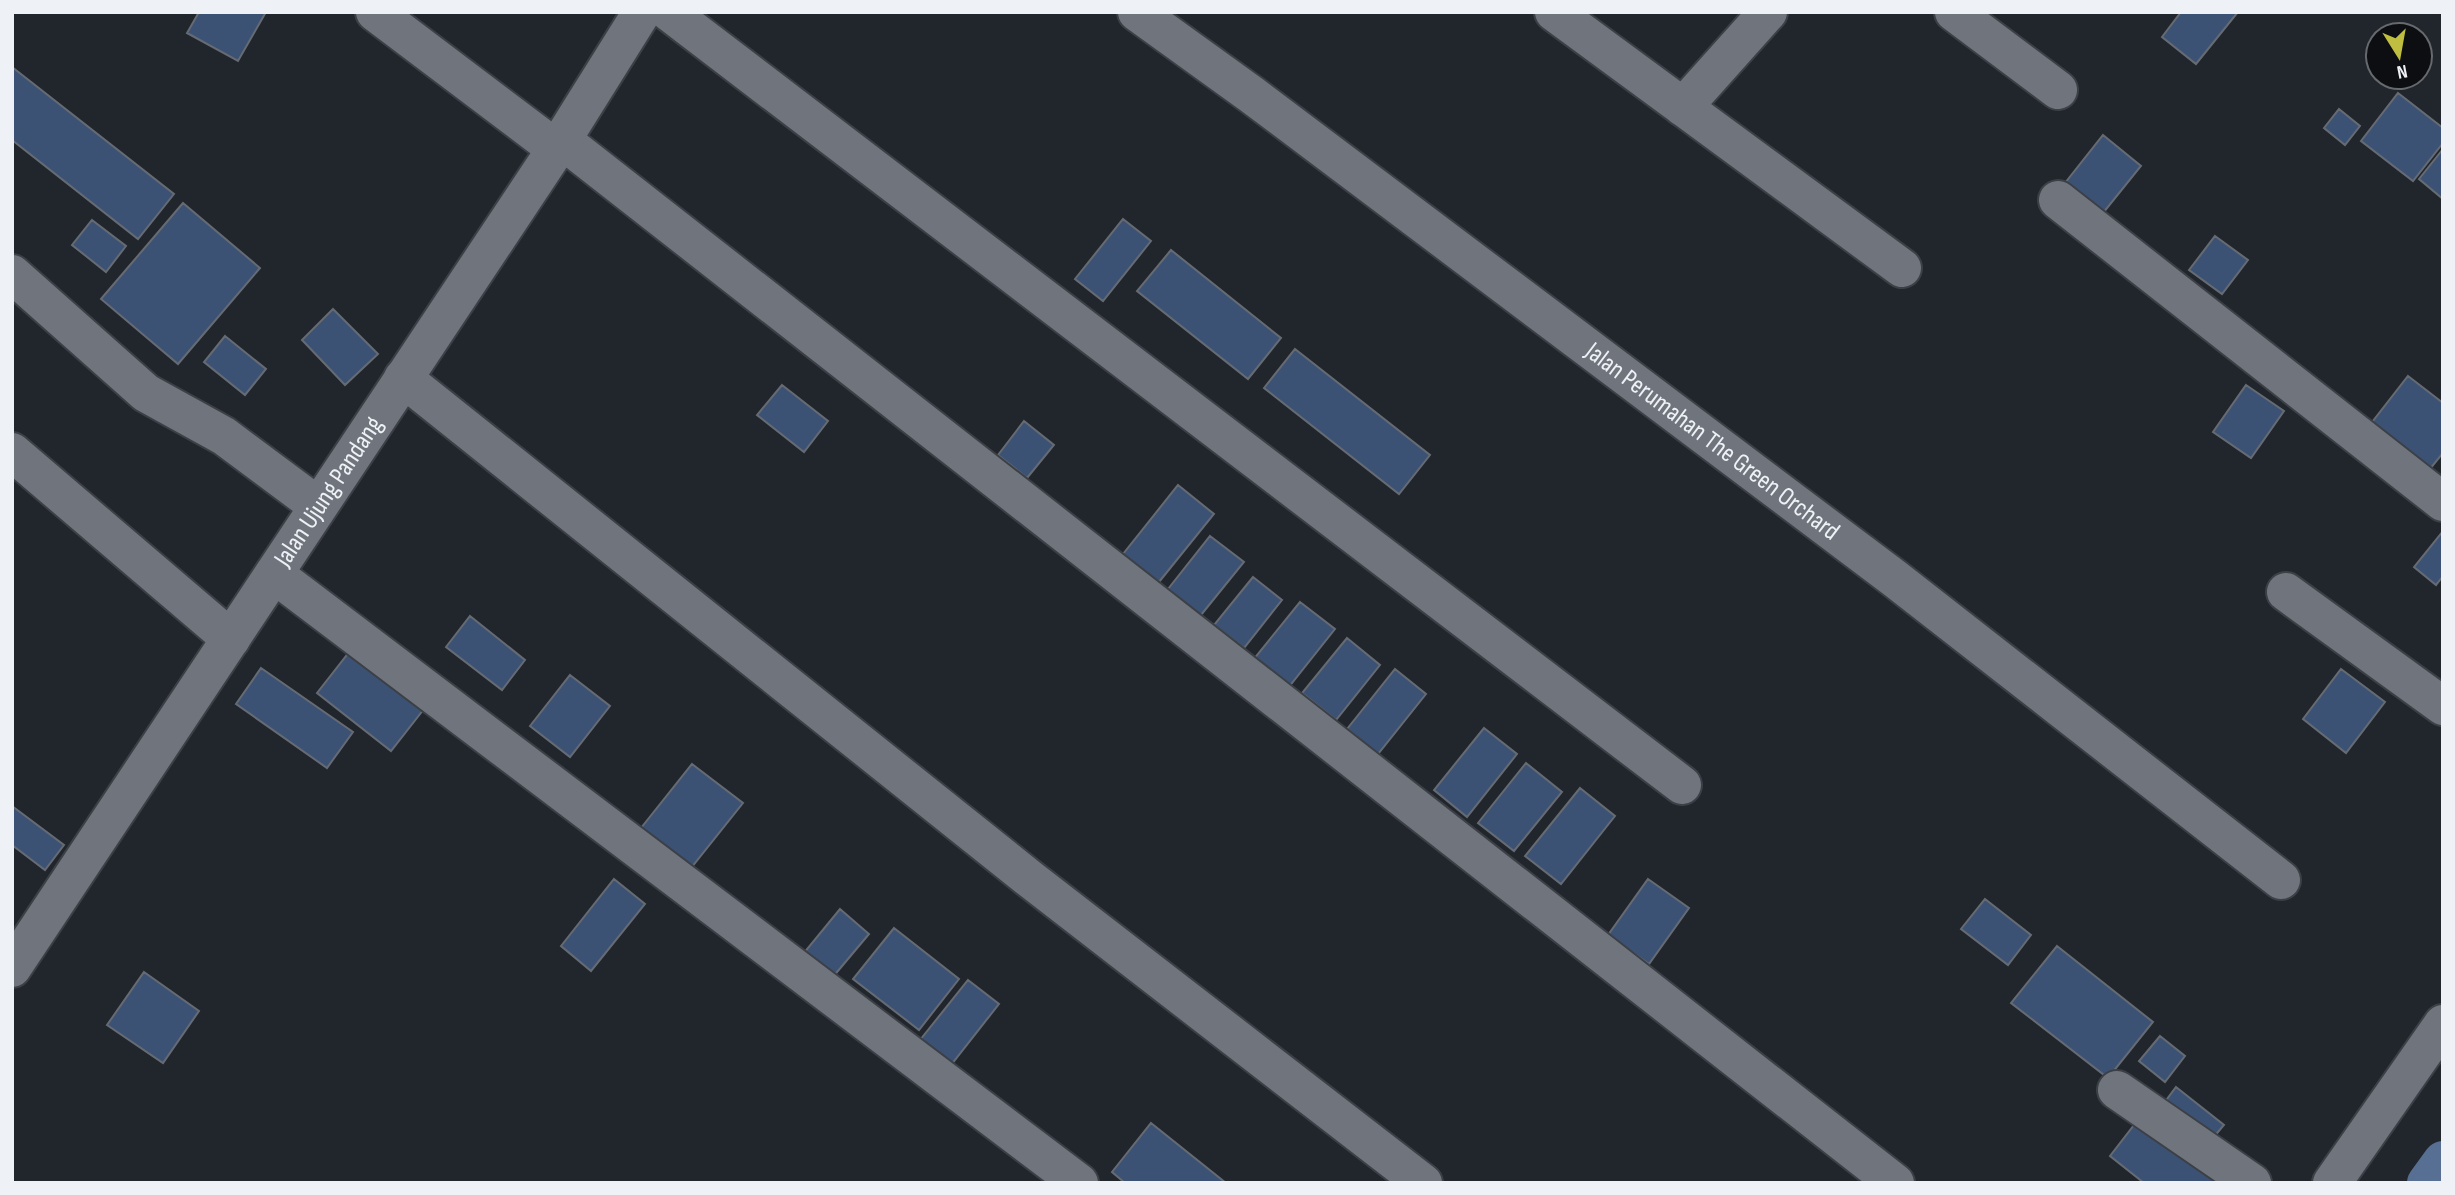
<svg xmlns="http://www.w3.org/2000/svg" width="2455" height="1195" font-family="'Sofia Sans Condensed',sans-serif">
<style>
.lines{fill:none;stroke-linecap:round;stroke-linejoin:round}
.canal{stroke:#576f93;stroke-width:40}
.building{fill:#3c5275;stroke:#666b73;stroke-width:2}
.minor-casing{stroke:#3c4046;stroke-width:42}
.minor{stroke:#70757d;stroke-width:38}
.labels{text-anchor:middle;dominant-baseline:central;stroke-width:5;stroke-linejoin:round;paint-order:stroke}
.street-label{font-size:26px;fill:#eef1f6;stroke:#0c0e11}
</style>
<rect width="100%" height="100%" fill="#21252c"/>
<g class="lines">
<path class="canal" d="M 2427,1183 L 2443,1161"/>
</g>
<path class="building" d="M 199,12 L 266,12 L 238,61 L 187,33 Z
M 2181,12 L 2238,12 L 2196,64 L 2162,37 Z
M 12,67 L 174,194 L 138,239 L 12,140 Z
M 2398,93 L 2443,128 L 2443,143 L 2413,181 L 2361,141 Z
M 2339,109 L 2360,126 L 2345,145 L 2324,128 Z
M 2103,135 L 2141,166 L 2099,218 L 2061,188 Z
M 2443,149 L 2443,199 L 2419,179 Z
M 183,203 L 260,268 L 178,364 L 101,299 Z
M 1123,219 L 1151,241 L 1103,301 L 1075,279 Z
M 92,220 L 126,246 L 106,272 L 72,245 Z
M 2215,236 L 2248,260 L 2222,294 L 2189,270 Z
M 1171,250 L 1281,338 L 1248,379 L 1137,291 Z
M 333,309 L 378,354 L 345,385 L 302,340 Z
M 225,336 L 266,369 L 245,395 L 204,362 Z
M 1295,349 L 1430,455 L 1399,494 L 1264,388 Z
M 2408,376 L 2443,403 L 2443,453 L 2421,480 L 2362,435 Z
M 782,385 L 828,421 L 804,452 L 757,415 Z
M 2246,385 L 2284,411 L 2251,458 L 2213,432 Z
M 1024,421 L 1054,445 L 1027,478 L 998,455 Z
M 1178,485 L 1214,514 L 1159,582 L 1123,554 Z
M 2443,531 L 2443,576 L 2436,585 L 2414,567 Z
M 1210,536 L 1244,562 L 1201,615 L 1168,589 Z
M 1253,577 L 1282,600 L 1244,648 L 1214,625 Z
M 1300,602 L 1335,629 L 1288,688 L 1253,660 Z
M 470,616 L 525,660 L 502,690 L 446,647 Z
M 1347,638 L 1380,665 L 1336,720 L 1302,693 Z
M 350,651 L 424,709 L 391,751 L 317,693 Z
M 261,668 L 353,732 L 327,768 L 236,704 Z
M 1395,669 L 1426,694 L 1378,754 L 1347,729 Z
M 2341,669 L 2385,702 L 2346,753 L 2303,719 Z
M 570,675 L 610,706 L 570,757 L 530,726 Z
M 1484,728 L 1517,754 L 1467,817 L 1434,790 Z
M 1526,763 L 1562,792 L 1514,851 L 1478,823 Z
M 692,764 L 743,803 L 687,873 L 637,833 Z
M 1580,788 L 1615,816 L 1561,884 L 1525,856 Z
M 12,806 L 64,845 L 45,870 L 12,845 Z
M 614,879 L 645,904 L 591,971 L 561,946 Z
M 1648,879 L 1689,908 L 1649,964 L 1608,935 Z
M 1985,899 L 2031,935 L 2008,965 L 1961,929 Z
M 840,909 L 869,934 L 827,984 L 798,960 Z
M 894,928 L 959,979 L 919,1030 L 853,979 Z
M 2057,946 L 2153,1022 L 2108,1078 L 2011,1003 Z
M 144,972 L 199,1011 L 163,1063 L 107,1025 Z
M 968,980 L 999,1004 L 951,1065 L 920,1040 Z
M 2160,1036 L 2185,1056 L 2165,1082 L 2139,1061 Z
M 2176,1087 L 2224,1125 L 2208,1144 L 2161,1107 Z
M 2141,1116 L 2226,1183 L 2144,1183 L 2110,1156 Z
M 1151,1123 L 1226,1183 L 1125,1183 L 1112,1172 Z"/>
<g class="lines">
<g class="minor-casing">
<g id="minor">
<path d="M 375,12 L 555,148"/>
<path d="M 669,12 L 1682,785"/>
<path id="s1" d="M 1137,12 L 1252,95 L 1894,578 L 2281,880"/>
<path d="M 1554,12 L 1902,268"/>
<path d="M 1954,12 L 2058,90"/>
<path d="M 1683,107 L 1768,12"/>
<path d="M 562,140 L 1895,1183"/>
<path d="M 2058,200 L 2443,502"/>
<path d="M 12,274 L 146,393 L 224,436 L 318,506"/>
<path d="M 403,378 L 1030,879 L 1423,1183"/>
<path d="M 12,452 L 231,639"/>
<path d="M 274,574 L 1079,1183"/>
<path d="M 2286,592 L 2443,706"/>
<path id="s2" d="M 12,968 L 562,140 L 642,12"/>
<path d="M 2117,1090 L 2252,1183"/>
<path d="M 2332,1183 L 2443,1024"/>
</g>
</g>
<use href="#minor" class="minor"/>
</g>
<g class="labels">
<g class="street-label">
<text stroke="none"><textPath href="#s1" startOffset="718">Jalan Perumahan The Green Orchard</textPath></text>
<text stroke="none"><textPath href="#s2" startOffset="572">Jalan Ujung Pandang</textPath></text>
</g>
</g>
<rect width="2455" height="1195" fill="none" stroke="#eef1f6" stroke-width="28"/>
<g transform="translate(2399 56) rotate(169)"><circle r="33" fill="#0c0e11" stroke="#66696d" stroke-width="2"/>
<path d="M0-5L12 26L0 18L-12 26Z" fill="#c0be41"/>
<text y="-10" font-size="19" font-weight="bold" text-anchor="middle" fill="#eef1f6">N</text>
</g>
</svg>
